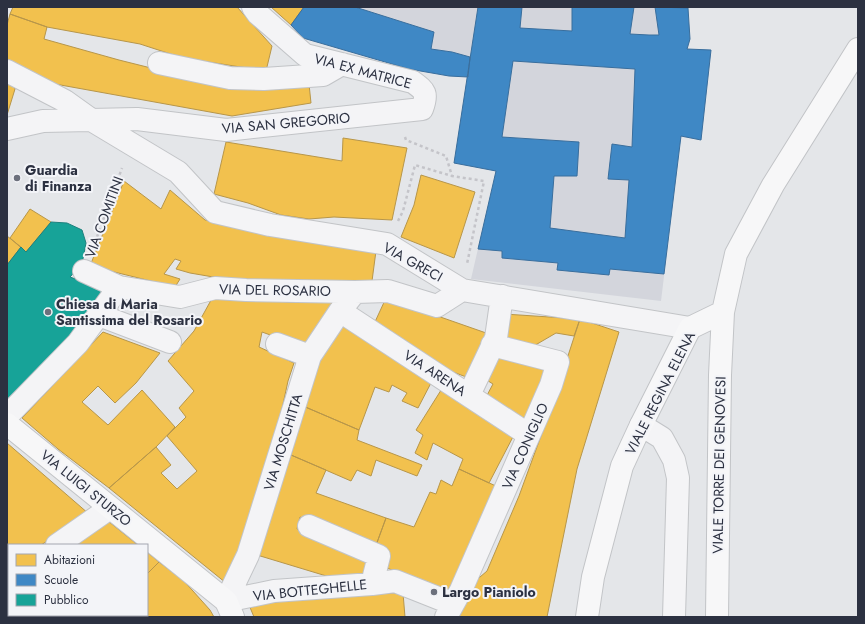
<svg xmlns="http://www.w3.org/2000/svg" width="865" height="624" font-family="Jost,sans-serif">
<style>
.built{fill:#d3d5dc}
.homes{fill:#f2c14e;stroke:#b7964a}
.schools{fill:#3f88c5;stroke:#396e9d;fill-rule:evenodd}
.public{fill:#17a398;stroke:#1d817e}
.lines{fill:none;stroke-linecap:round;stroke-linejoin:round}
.street-casing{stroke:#c2c4c7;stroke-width:24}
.secondary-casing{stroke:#c2c4c7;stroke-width:24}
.path{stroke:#c4c4c9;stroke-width:2.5;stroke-dasharray:3 3;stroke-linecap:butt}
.street{stroke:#f4f4f6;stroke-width:22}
.secondary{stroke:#f7f7f8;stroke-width:22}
.poi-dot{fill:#6c707c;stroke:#f3f4f8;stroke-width:1.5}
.labels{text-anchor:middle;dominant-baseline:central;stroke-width:4;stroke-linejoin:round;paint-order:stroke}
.street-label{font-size:14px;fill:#2c3141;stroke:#f3f4f8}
.poi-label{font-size:14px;font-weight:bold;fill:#2c3141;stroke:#f3f4f8;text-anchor:start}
</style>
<rect width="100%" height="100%" fill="#e4e6e9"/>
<path class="built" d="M 355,7 L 687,7 L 690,39 L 688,49 L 711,50 L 701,140 L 681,137 L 661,301 L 471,279 L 496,171 L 454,163 L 470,57 L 452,52 L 431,49 L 434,32 Z"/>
<path class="homes" d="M 13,7 L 237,7 L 272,46 L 266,71 L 183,58 L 140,44 L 47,27 L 10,14 Z
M 271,7 L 304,7 L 291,25 Z
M 10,14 L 47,27 L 44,39 L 119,60 L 235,89 L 309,84 L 311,103 L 232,116 L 55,84 L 7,65 L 7,25 Z
M 7,77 L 15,89 L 7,115 Z
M 343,138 L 407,148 L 392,220 L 334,217 L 309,219 L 281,215 L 248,203 L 214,194 L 226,142 L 342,161 Z
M 421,175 L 475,192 L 454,258 L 401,237 L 414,205 Z
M 124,181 L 161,209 L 170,190 L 205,220 L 274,235 L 376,251 L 372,281 L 263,281 L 225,279 L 190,273 L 176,269 L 181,261 L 175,259 L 164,274 L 180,279 L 175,287 L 90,266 Z
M 30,209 L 51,222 L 26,252 L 10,238 Z
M 7,236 L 21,247 L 7,265 Z
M 215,293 L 288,302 L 333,301 L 307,344 L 301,346 L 262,332 L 259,347 L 294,363 L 288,381 L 280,418 L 252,517 L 226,583 L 109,488 L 156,447 L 171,465 L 161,473 L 177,489 L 197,471 L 167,436 L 186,417 L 179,408 L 194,391 L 168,361 L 194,331 Z
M 386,298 L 489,334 L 469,378 L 445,369 L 374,324 Z
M 504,314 L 580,319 L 574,336 L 556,333 L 532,347 L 499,341 Z
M 580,319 L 619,332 L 577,469 L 547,617 L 459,617 L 466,589 L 487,571 L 519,496 L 549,414 Z
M 346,320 L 432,381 L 418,408 L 402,401 L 407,393 L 392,385 L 389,392 L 375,387 L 359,430 L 303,406 L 321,355 Z
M 103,332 L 160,353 L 136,383 L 115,403 L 98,386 L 82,402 L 108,425 L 142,390 L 175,427 L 156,447 L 109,488 L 58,449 L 22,418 Z
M 495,352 L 549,368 L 543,383 L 522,422 L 485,399 L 493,384 L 485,379 Z
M 443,387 L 515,433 L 489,483 L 459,469 L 463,459 L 433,443 L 427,460 L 415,453 L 423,435 L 416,430 Z
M 303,406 L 359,430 L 357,440 L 422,465 L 417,476 L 376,460 L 371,476 L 357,470 L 351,481 L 291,455 Z
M 7,443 L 89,514 L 41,545 L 9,545 L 9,566 L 7,567 Z
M 291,455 L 326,470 L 316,493 L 386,518 L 375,548 L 300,517 L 297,529 L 368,556 L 364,574 L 333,578 L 257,555 Z
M 459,469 L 498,487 L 450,591 L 384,567 L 375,548 L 386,518 L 414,527 L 430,492 L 436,494 L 441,480 L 452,486 Z
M 108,521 L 138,545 L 72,545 Z
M 147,552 L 159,562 L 147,574 Z
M 159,562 L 184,581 L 210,610 L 214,617 L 113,617 L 111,615 L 147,615 L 147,574 Z
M 355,593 L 403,593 L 405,617 L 254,617 L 249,605 Z
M 30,615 L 91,615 L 93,617 L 31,617 Z
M 99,615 L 111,615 L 113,617 L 96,617 Z"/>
<path class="schools" d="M 304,7 L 355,7 L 434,32 L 431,49 L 452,52 L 470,57 L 468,77 L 449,76 L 409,69 L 303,38 L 291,25 Z
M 478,7 L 522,7 L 520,28 L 572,31 L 572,7 L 634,7 L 630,34 L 649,35 L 659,35 L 655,7 L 688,8 L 690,39 L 687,49 L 711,50 L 701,140 L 681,136 L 664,274 L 610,269 L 609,275 L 557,270 L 558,263 L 502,258 L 502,251 L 478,249 L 496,171 L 454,163 ZM 513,61 L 635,69 L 632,147 L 612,144 L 608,179 L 629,180 L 625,238 L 550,228 L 554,176 L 577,176 L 579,142 L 502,137 Z"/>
<path class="public" d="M 51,222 L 67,223 L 82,230 L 86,243 L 82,264 L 70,277 L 103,289 L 73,334 L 7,405 L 7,265 L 21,247 L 26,252 Z"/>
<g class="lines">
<g class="street-casing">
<path id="street" d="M 159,63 L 230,78 L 264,79 L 323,75 L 342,64
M 7,71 L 65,101 L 93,121 L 178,172 L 215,212 L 270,225 L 387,244 L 462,290 L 690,328
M 7,129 L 43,121 L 137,119 L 226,130 L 422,109 C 428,93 425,91 413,82 L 305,55 L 258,14 L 253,7
M 84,271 L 119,287
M 340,311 L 529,435
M 99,315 L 170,342
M 277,344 L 310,356
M 469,395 L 496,338 L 502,296
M 7,416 L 78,343 L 119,287 L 180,297 L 215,288 L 246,290 L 355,292 L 388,291 L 437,306 L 462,290
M 641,425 L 662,438 L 674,460 L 678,478 L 674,617
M 309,526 L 379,556 L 372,584
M 57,545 L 110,508
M 7,579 L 9,578
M 7,600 L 9,603
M 226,601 L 248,555 L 310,356 L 340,311 L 355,292
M 226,601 L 274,591 L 372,584 L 395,581 L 453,604
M 446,617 L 461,590 L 551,385 L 558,362 L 492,345"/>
</g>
<g class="secondary-casing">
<path id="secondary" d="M 7,424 L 226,601 L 233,617
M 587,617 L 593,577 L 622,466 L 641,425 L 690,328 L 723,312
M 717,617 L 720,375 L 723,312 L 736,254 L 773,185 L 858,49"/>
</g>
<path class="path" d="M 405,137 L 406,140 L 446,156 L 452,176 L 484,181 L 467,264
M 398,221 L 403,211 L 415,165 L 452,176
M 93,248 L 122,168"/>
<use href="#street" class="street"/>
<use href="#secondary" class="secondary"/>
</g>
<g class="poi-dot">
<circle cx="17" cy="178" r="4"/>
<circle cx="48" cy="312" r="4"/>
<circle cx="434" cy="592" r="4"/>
</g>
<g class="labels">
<g class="street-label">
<text transform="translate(363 71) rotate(15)">VIA EX MATRICE</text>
<text transform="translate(286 123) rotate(-5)">VIA SAN GREGORIO</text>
<text transform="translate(104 217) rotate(-70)">VIA COMITINI</text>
<text transform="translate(413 262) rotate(29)">VIA GRECI</text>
<text transform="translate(275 290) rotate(1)">VIA DEL ROSARIO</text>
<text transform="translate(435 373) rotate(33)">VIA ARENA</text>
<text transform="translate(660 393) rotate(-63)">VIALE REGINA ELENA</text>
<text transform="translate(283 442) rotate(-73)">VIA MOSCHITTA</text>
<text transform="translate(525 446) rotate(-66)">VIA CONIGLIO</text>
<text transform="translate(719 465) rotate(-89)">VIALE TORRE DEI GENOVESI</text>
<text transform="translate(86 488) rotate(39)">VIA LUIGI STURZO</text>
<text transform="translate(310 590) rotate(-6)">VIA BOTTEGHELLE</text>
</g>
<g class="poi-label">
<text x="25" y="170">Guardia<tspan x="25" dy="16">di Finanza</tspan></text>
<text x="56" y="304">Chiesa di Maria<tspan x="56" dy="16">Santissima del Rosario</tspan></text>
<text x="442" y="592">Largo Pianiolo</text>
</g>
</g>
<rect width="865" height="624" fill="none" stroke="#2c3141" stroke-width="16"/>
<rect x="8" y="544" width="140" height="72" fill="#f3f4f8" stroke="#a3a6af"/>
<rect x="16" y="554" width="20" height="12" fill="#f2c14e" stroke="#a3a6af"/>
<text x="44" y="564" font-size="12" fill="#2c3141">Abitazioni</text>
<rect x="16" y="574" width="20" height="12" fill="#3f88c5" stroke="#a3a6af"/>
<text x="44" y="584" font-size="12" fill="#2c3141">Scuole</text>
<rect x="16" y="594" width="20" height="12" fill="#17a398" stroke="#a3a6af"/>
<text x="44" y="604" font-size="12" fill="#2c3141">Pubblico</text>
</svg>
